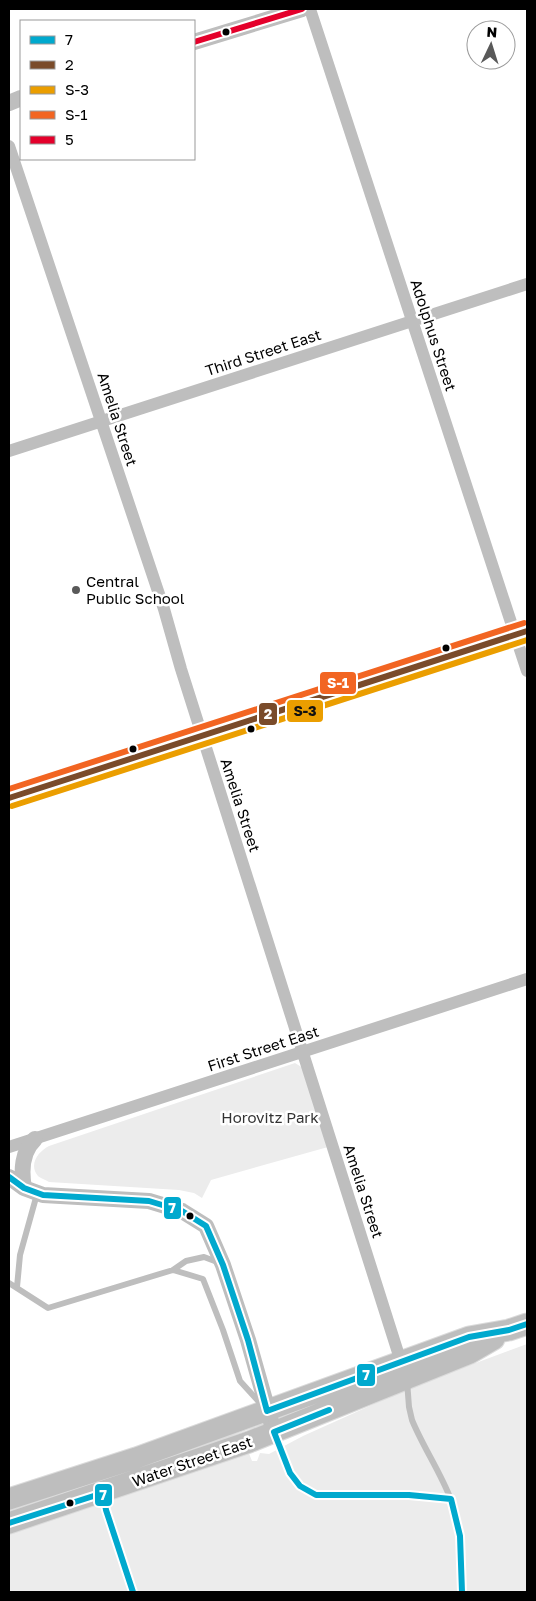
<svg xmlns="http://www.w3.org/2000/svg" width="536" height="1601" font-family="'Golos Text',sans-serif">
<style>
.green{fill:#ececec}
.lines{fill:none;stroke-linecap:round;stroke-linejoin:round}
.primary-casing{stroke:#dbdbdb;stroke-width:23}
.service{stroke:#bebebe;stroke-width:6}
.minor{stroke:#bebebe;stroke-width:12}
.tertiary{stroke:#bebebe;stroke-width:16}
.secondary{stroke:#b8b8b8;stroke-width:19}
.primary{stroke:#bebebe;stroke-width:21}
.bus-1-casing{stroke:#fff;stroke-width:10}
.bus-2-casing{stroke:#fff;stroke-width:10}
.bus-3-casing{stroke:#fff;stroke-width:10}
.bus-4-casing{stroke:#fff;stroke-width:10}
.bus-5-casing{stroke:#fff;stroke-width:10}
.bus-1{stroke:#00a9ce;stroke-width:6}
.bus-2{stroke:#7a4b2a;stroke-width:6}
.bus-3{stroke:#eb9e00;stroke-width:6}
.bus-4{stroke:#f26522;stroke-width:6}
.bus-5{stroke:#e4002b;stroke-width:6}
.bus-dot{fill:#000;stroke:#fff;stroke-width:2}
.poi-dot{fill:#595959;stroke:#fff;stroke-width:2}
.labels{text-anchor:middle;dominant-baseline:central;stroke-width:5;stroke-linejoin:round;paint-order:stroke}
.street-label{font-size:15px;fill:#000;stroke:#fff}
.poi-label{font-size:15px;fill:#000;stroke:#fff;text-anchor:start}
.park-label{font-size:15px;fill:#333;stroke:#fff}
.line-badge{stroke:#fff;stroke-width:2}
.badge-label{font-size:14px;text-anchor:middle;font-weight:bold;fill:#fff}
.pale-badge-label{font-size:14px;text-anchor:middle;font-weight:bold;fill:#111}
</style>
<rect width="100%" height="100%" fill="#fff"/>
<path class="green" d="M 295,1063 L 303,1068 L 328,1147 L 211,1180 L 202,1198 L 194,1193 L 179,1190 L 49,1182 C 46,1180 40,1178 38,1176 C 28,1164 39,1151 49,1146 Z
M 527,1344 L 527,1592 L 9,1592 L 9,1531 L 248,1451 L 252,1461 L 257,1461 L 260,1453 L 269,1454 L 303,1436 L 414,1386 Z"/>
<g class="lines">
<g class="primary-casing">
<path id="primary" d="M 9,1499 L 136,1458 L 469,1337 L 509,1330 L 527,1324
M 9,1523 L 249,1442 L 470,1353 L 494,1339"/>
</g>
<path class="service" d="M 173,1270 L 203,1279 L 223,1330 L 240,1381 L 260,1403
M 9,1283 L 48,1308 L 173,1270 L 186,1261 L 204,1257 L 220,1263
M 17,1287 L 20,1255 L 37,1194
M 407,1381 L 409,1407 L 412,1420 C 423,1447 441,1473 451,1500 C 463,1530 462,1561 462,1592
M 275,1434 L 290,1473 L 300,1486 L 316,1495 L 409,1495 L 451,1499
M 103,1496 L 106,1510 L 133,1592"/>
<path class="minor" d="M 310,9 L 527,671
M 9,146 L 164,609 L 181,669 L 401,1362
M 9,451 L 527,284
M 9,1147 L 527,979"/>
<path class="tertiary" d="M 194,42 L 302,9
M 9,103 L 21,98
M 9,1177 L 24,1188 L 43,1195 L 149,1201 L 182,1211 L 206,1226 L 223,1265 L 248,1340 L 274,1432
M 24,1188 C 21,1171 22,1151 35,1139"/>
<path class="secondary" d="M 9,798 L 527,631"/>
<use href="#primary" class="primary"/>
<g class="bus-1-casing">
<path id="bus-1" d="M 9,1177 L 24,1188 L 43,1195 L 149,1201 L 182,1211 L 206,1226 L 223,1265 L 248,1340 L 267,1411 L 469,1337 L 509,1330 L 527,1324
M 329,1410 L 274,1432 L 290,1473 L 300,1486 L 316,1495 L 409,1495 L 451,1499 L 460,1536 L 462,1592
M 9,1523 L 103,1493 L 106,1510 L 133,1592"/>
</g>
<g class="bus-2-casing">
<path id="bus-2" d="M 9,798 L 527,631"/>
</g>
<g class="bus-3-casing">
<path id="bus-3" d="M 12,806 L 527,640"/>
</g>
<g class="bus-4-casing">
<path id="bus-4" d="M 9,789 L 524,623"/>
</g>
<g class="bus-5-casing">
<path id="bus-5" d="M 194,42 L 302,9"/>
</g>
<use href="#bus-1" class="bus-1"/>
<use href="#bus-2" class="bus-2"/>
<use href="#bus-3" class="bus-3"/>
<use href="#bus-4" class="bus-4"/>
<use href="#bus-5" class="bus-5"/>
</g>
<g class="bus-dot">
<circle cx="226" cy="32" r="4.5"/>
<circle cx="446" cy="648" r="4.5"/>
<circle cx="251" cy="729" r="4.5"/>
<circle cx="133" cy="749" r="4.5"/>
<circle cx="190" cy="1216" r="4.5"/>
<circle cx="70" cy="1503" r="4.5"/>
</g>
<circle class="poi-dot" cx="76" cy="590" r="5"/>
<g class="labels">
<g class="street-label">
<text transform="translate(434 335) rotate(72)">Adolphus Street</text>
<text transform="translate(263 352) rotate(-18)">Third Street East</text>
<text transform="translate(118 419) rotate(72)">Amelia Street</text>
<text transform="translate(241 805) rotate(72)">Amelia Street</text>
<text transform="translate(263 1048) rotate(-18)">First Street East</text>
<text transform="translate(364 1191) rotate(72)">Amelia Street</text>
<text transform="translate(192 1461) rotate(-19)">Water Street East</text>
</g>
<g class="poi-label">
<text x="86" y="581">Central<tspan x="86" dy="17">Public School</tspan></text>
</g>
<g class="park-label">
<text x="270" y="1117">Horovitz Park</text>
</g>
</g>
<g class="line-badge">
<rect x="319" y="671" width="38" height="24" rx="5" fill="#f26522"/>
<rect x="286" y="699" width="38" height="24" rx="5" fill="#eb9e00"/>
<rect x="258" y="702" width="20" height="24" rx="5" fill="#7a4b2a"/>
<rect x="163" y="1196" width="19" height="24" rx="5" fill="#00a9ce"/>
<rect x="356" y="1363" width="20" height="24" rx="5" fill="#00a9ce"/>
<rect x="94" y="1483" width="19" height="24" rx="5" fill="#00a9ce"/>
</g>
<g class="badge-label">
<text x="338" y="688">S-1</text>
<text x="268" y="719">2</text>
<text x="172" y="1213">7</text>
<text x="366" y="1380">7</text>
<text x="103" y="1500">7</text>
</g>
<g class="pale-badge-label">
<text x="305" y="716">S-3</text>
</g>
<rect width="536" height="1601" fill="none" stroke="#000000" stroke-width="20"/>
<rect x="20" y="20" width="175" height="140" fill="#ffffff" stroke="#999999"/>
<rect x="30" y="36" width="25" height="8" fill="#00a9ce" stroke="#999999"/>
<text x="65" y="45" font-size="15" fill="#000000">7</text>
<rect x="30" y="61" width="25" height="8" fill="#7a4b2a" stroke="#999999"/>
<text x="65" y="70" font-size="15" fill="#000000">2</text>
<rect x="30" y="86" width="25" height="8" fill="#eb9e00" stroke="#999999"/>
<text x="65" y="95" font-size="15" fill="#000000">S-3</text>
<rect x="30" y="111" width="25" height="8" fill="#f26522" stroke="#999999"/>
<text x="65" y="120" font-size="15" fill="#000000">S-1</text>
<rect x="30" y="136" width="25" height="8" fill="#e4002b" stroke="#999999"/>
<text x="65" y="145" font-size="15" fill="#000000">5</text>
<g transform="translate(491 45) rotate(4)"><circle r="24" fill="#ffffff" stroke="#999999"/>
<path d="M0-4L9 19L0 12L-9 19Z" fill="#595959"/>
<text y="-8" font-size="14" font-weight="bold" text-anchor="middle" fill="#000000">N</text>
</g>
</svg>
